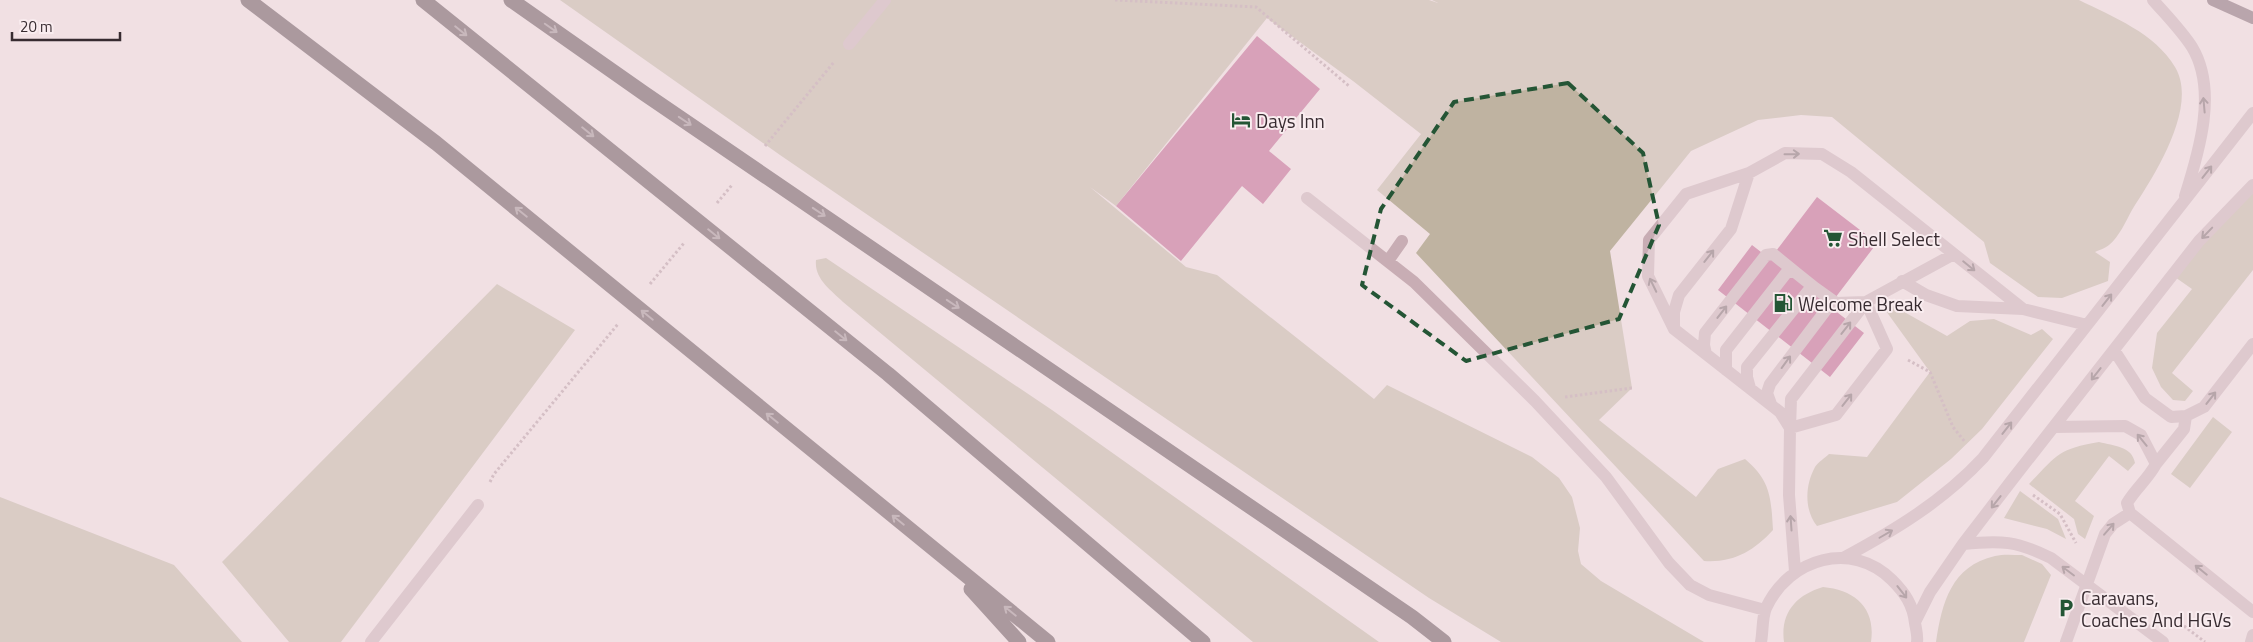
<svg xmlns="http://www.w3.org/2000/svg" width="2253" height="642" font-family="'Titillium Web',sans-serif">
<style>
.green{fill:#bfb3a1}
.building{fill:#bb5486}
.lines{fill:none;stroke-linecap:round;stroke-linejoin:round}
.path{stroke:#b497a0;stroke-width:3;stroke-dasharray:2.5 2.5;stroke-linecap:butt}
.minor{stroke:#c8adb4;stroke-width:12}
.major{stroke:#775d68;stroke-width:12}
.highway{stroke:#57434b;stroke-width:15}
.oneway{stroke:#98878d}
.oneway2{stroke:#715f65}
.marked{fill:none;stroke:#245535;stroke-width:4;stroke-dasharray:10 6;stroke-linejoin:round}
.labels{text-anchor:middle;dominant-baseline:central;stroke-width:4;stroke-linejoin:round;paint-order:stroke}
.poi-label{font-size:19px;fill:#372b30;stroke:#f9ecef;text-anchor:start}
</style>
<rect width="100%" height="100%" fill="#f1e0e3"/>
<path class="green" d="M 560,0 L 1429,0 L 1438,3 L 1432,0 L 2079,0 C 2113,17 2155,33 2175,67 C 2199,107 2154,176 2132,210 C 2126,221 2119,237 2109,245 C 2106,248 2099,250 2095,252 L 2110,262 L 2108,281 L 2062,298 L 2038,297 L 1990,263 L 1984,242 L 1832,117 L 1801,115 L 1758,120 L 1691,151 L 1610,251 L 1632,388 L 1599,420 L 1696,497 L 1718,469 L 1745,459 C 1771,481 1771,498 1773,530 C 1754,551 1733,563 1704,561 L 1416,253 L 1430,234 L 1377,190 L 1421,134 L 1353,81 L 1267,18 L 1116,206 L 1090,187 L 1186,267 L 1217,275 L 1374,399 L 1387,385 L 1532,457 L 1559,478 L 1572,497 L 1580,528 L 1578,551 L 1581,564 L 1601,581 L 1704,642 L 1501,642 L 1429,598 L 1061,347 L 780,155 Z
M 2253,185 L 2253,270 L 2172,373 L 2193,391 L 2185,401 L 2173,400 L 2161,387 L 2152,368 L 2157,333 L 2192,289 L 2172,275 Z
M 826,258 L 1052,410 L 1379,642 L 1253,642 L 843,302 C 831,290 814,279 816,260 Z
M 497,284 L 575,330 L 341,642 L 289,642 L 222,562 Z
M 1890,304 L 1947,336 L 1970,321 L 1994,319 L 2031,335 L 2042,329 L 2053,339 L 1982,429 L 1951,459 L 1897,502 L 1817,526 C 1804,510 1805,485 1815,467 C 1818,462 1825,458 1829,454 L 1867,457 L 1930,372 L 1886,311 Z
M 2213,417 L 2232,432 L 2190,488 L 2171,474 Z
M 2099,442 C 2114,446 2132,446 2135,463 L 2128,471 L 2109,456 L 2075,501 L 2094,516 L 2085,539 L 2078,534 L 2074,519 L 2029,484 C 2057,455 2058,449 2099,442 Z
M 2020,491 L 2058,519 L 2066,539 L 2047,529 L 2004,518 Z
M 0,497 L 174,565 L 242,642 L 0,642 Z
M 2022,555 L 2042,564 L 2051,575 L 2024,642 L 1936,642 C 1942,603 1951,566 1995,556 C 2003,554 2013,555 2022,555 Z
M 1823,587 C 1855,590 1876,608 1871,642 L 1784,642 C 1780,613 1796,595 1823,587 Z"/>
<path class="building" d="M 1257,36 L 1320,89 L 1269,151 L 1291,169 L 1263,204 L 1242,186 L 1181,261 L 1116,206 Z
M 1817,197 L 1877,243 L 1829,306 L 1864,333 L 1830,377 L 1718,290 L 1752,245 L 1770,259 Z"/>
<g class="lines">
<path class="path" d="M 1115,0 L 1256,7 L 1349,86
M 765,146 L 834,62
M 717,203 L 732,185
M 650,284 L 684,243
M 1908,360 L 1930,372 L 1953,427 L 1965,442
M 1565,397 L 1632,388
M 490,482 L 494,474 L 618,324
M 2033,495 L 2060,514 L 2076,543
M 2184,626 L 2205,642"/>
<path class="minor" d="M 2153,0 C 2166,15 2181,30 2192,47 C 2218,90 2199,152 2185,196
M 849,44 L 885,0
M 1307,198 L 1414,282 L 1535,401 L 1606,477 L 1669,563 L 1690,585 L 1709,595 L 1765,610
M 1388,261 L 1402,241
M 1902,281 L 1926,295 L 1957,306 L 2023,309
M 1866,302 L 1791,399 L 1790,428 L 1836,415 L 1887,349 L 1866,302 L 1954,254
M 1674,327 L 1674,312 L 1679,295 L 1731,229 L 1749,173
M 2114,350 L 2145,398 L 2171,417 L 2186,416 L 2204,407 L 2253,344
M 1706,354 L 1704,345 L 1705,333 L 1766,255 L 1773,254 L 1795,272
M 1726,370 L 1726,350 L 1787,272 L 1795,272 L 1815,288
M 1750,388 L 1747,377 L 1747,367 L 1809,290 L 1815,288 L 1836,303
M 1771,404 L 1767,393 L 1770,384 L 1829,306 L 1836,303 L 1866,302
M 2054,427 L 2125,426 L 2141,435 L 2156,464 C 2148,479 2136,488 2127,503 L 2130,513 L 2253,612
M 2156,464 L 2184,429 L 2186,416
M 1963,544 C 2001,540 2017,541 2051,558 L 2163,642
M 1843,558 C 1895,530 1943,501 1983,458 L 2253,113
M 1795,571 L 1789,495 L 1790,428 L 1780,412 L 1674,329 L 1648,276 L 1649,240 L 1686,194 L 1749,173 L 1785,153 L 1822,154 L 1851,172 L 2023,309 L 2087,325
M 1915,622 L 1930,592 L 1963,544 L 2012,480 L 2199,241 L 2253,185
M 371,642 L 478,505
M 1761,642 C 1763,632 1762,617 1766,608 C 1789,558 1852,540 1892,580 C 1905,593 1913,605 1915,623 C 1916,629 1918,636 1917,642
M 2066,642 L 2105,534 L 2113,524 L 2130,513
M 2251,642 L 2253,635"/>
<path class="major" d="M 2213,0 L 2253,18"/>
<path class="highway" d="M 248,0 L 436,143 L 1048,642
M 423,0 L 888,374 L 1203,642
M 511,0 L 645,94 L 1412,617 L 1444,642
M 971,589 L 1019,642"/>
</g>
<defs><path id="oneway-shaft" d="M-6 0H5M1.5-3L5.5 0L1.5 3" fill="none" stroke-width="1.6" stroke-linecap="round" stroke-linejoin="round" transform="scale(1.25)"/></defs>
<g class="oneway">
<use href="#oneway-shaft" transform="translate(551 28) rotate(35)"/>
<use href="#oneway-shaft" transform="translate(461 31) rotate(39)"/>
<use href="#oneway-shaft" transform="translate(685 121) rotate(34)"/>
<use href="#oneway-shaft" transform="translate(588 132) rotate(39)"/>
<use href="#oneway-shaft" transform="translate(521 212) rotate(-141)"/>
<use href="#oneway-shaft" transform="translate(819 212) rotate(34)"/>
<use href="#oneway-shaft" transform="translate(714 234) rotate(39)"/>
<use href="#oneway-shaft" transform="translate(953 304) rotate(34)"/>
<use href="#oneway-shaft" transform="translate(647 315) rotate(-141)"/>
<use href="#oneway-shaft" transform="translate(841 336) rotate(39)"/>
<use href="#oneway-shaft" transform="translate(772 418) rotate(-141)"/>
<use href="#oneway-shaft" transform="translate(898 520) rotate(-141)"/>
<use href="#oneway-shaft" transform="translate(1010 611) rotate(-141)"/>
</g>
<g class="oneway2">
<use href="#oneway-shaft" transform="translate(2204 105) rotate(-95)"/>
<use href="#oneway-shaft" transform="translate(1792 154) rotate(-1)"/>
<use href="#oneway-shaft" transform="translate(2207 172) rotate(-52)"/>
<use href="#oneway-shaft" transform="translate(2207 233) rotate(134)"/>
<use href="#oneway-shaft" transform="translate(1709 256) rotate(-52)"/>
<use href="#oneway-shaft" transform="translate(1969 266) rotate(39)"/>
<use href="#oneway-shaft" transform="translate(1653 285) rotate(-116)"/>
<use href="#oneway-shaft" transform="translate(2107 300) rotate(-52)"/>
<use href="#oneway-shaft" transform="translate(1722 312) rotate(-52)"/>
<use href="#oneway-shaft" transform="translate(1846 328) rotate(-52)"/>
<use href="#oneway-shaft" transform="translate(1786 362) rotate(-54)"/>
<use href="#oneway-shaft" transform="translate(2096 374) rotate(128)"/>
<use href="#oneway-shaft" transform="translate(2211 398) rotate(-52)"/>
<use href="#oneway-shaft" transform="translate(1847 400) rotate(-52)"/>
<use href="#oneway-shaft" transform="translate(2007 428) rotate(-52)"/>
<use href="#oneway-shaft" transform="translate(2142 440) rotate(-129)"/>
<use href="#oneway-shaft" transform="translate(1996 502) rotate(128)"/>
<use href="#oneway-shaft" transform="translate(1791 523) rotate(-94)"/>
<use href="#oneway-shaft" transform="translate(2109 529) rotate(-49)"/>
<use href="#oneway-shaft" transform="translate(1886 534) rotate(-30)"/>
<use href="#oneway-shaft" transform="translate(2201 570) rotate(-141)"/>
<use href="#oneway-shaft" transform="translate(2068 571) rotate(-143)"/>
<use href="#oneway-shaft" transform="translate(1902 592) rotate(52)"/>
</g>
<path d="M0 0H2253V642H0ZM 1568,83 L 1643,153 L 1659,225 L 1619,319 L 1466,361 L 1362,285 L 1381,209 L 1454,102 Z" fill="#f1e0e3" fill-opacity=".55" fill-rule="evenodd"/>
<path class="marked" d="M 1568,83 L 1643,153 L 1659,225 L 1619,319 L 1466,361 L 1362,285 L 1381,209 L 1454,102 Z"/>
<defs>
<g id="hotel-bare" transform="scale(1.5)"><path d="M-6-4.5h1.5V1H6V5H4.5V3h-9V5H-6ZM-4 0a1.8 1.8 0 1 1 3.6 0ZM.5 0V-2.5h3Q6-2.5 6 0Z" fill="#245535" stroke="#f9ecef" stroke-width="2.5" paint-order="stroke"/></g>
<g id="supermarket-bare" transform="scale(1.5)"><path d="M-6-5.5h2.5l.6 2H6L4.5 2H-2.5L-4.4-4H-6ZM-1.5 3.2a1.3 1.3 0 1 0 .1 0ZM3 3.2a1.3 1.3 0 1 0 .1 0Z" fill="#245535" stroke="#f9ecef" stroke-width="2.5" paint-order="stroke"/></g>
<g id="fuel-bare" transform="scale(1.5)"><path d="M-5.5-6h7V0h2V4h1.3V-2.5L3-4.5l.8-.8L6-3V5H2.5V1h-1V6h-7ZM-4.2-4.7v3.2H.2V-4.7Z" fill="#245535" stroke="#f9ecef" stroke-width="2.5" paint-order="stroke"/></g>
<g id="parking-bare" transform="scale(1.5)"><path d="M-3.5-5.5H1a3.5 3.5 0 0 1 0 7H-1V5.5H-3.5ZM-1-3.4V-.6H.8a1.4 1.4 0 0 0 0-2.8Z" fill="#245535" stroke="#f9ecef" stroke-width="2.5" paint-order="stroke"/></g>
</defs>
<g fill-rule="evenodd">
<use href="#hotel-bare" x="1241" y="120"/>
<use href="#supermarket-bare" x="1833" y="238"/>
<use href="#fuel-bare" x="1783" y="303"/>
<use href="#parking-bare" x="2066" y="608"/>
</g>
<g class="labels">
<g class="poi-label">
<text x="1256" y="120">Days Inn</text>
<text x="1848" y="238">Shell Select</text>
<text x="1798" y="303">Welcome Break</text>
<text x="2081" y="597">Caravans,<tspan x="2081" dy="22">Coaches And HGVs</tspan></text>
</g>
</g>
<path d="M12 32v8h108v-8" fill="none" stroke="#372b30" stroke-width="2.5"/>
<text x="20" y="32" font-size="15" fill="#372b30" stroke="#f9ecef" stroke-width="4" paint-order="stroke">20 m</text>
</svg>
